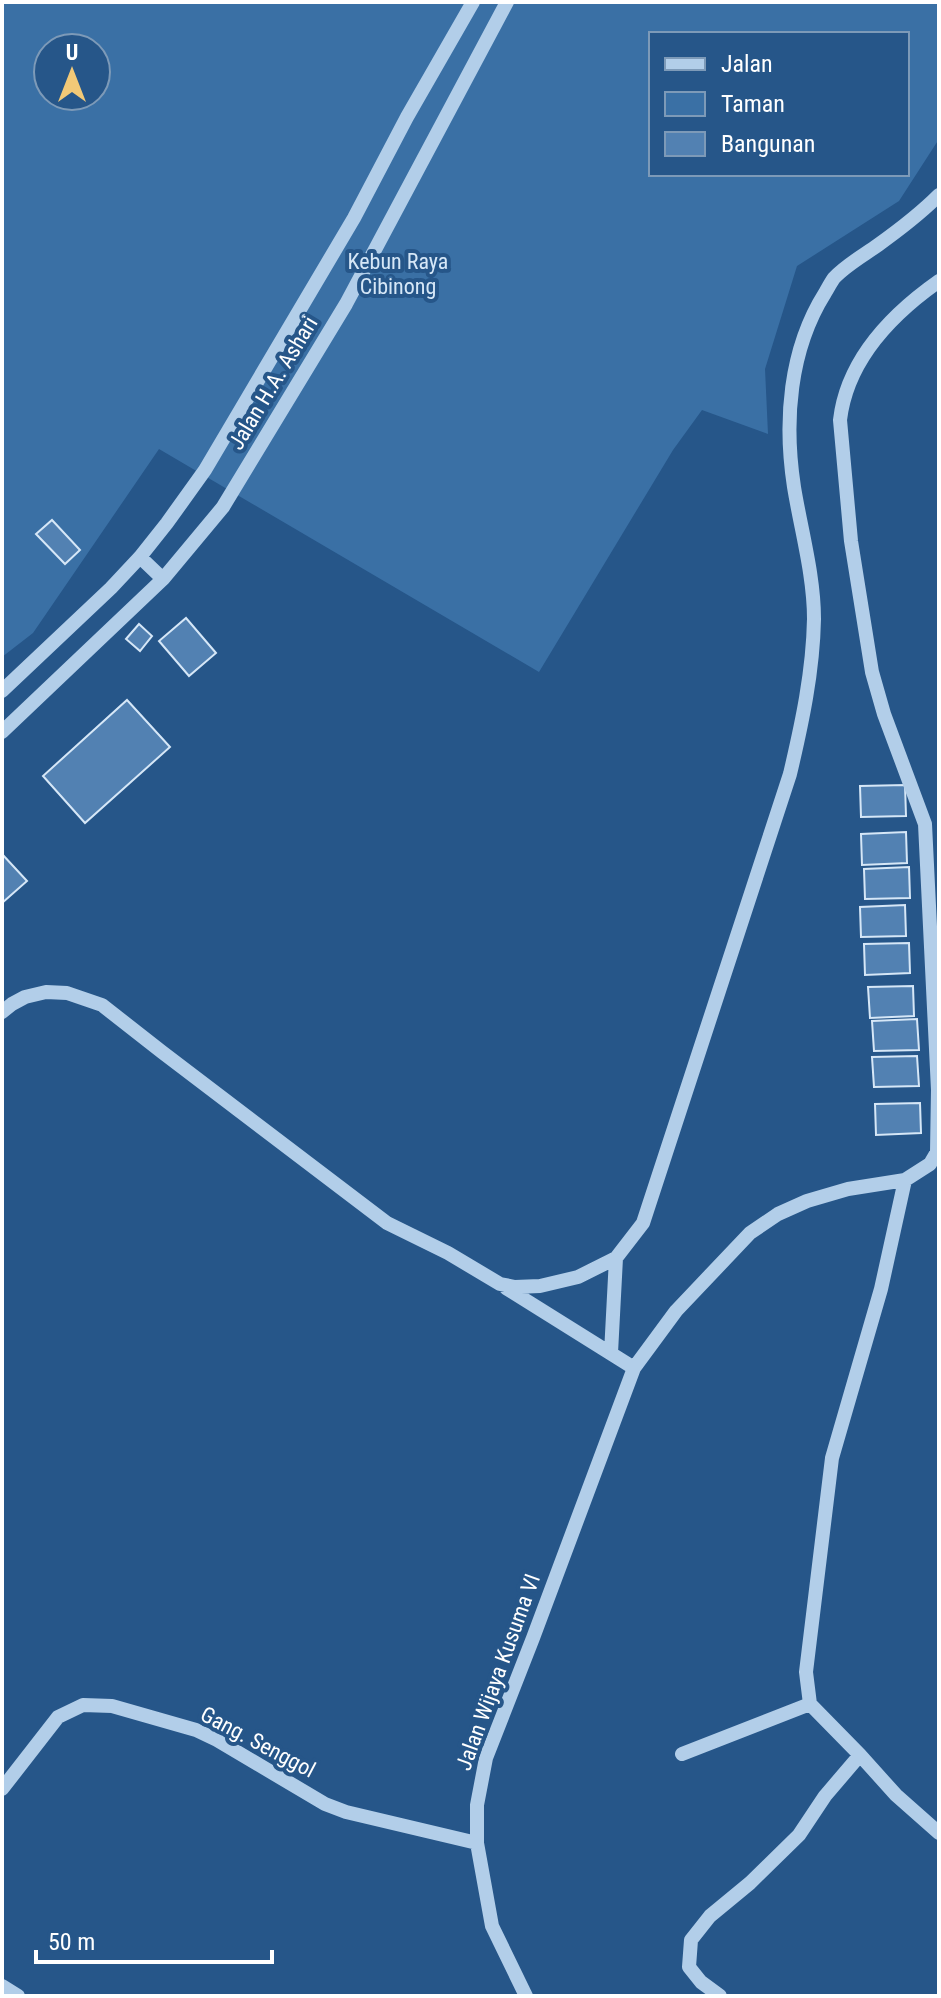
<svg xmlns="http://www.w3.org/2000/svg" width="941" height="1998" font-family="'Roboto Condensed',sans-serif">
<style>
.green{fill:#3a70a5;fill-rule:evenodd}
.building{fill:#5281b2;stroke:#d6e7f7;stroke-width:2}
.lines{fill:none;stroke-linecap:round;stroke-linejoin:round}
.minor{stroke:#b2cee9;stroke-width:14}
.labels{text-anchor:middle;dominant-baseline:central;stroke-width:8;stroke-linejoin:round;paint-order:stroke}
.park-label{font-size:22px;fill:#d6e7f7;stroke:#265689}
.street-label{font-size:22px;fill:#fff;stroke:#265689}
</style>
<rect width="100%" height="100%" fill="#265689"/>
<path class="green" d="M 2,2 L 939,2 L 939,139 L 899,201 L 797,266 L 765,369 L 768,434 L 702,410 L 673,450 L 539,672 L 159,449 L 33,633 L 2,657 ZM 651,34 L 907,34 L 907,174 L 651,174 ZM 48,48 L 96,48 L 96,96 L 48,96 Z"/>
<path class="building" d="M 52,520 L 80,550 L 65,564 L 36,534 Z
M 186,618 L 216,653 L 189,676 L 159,641 Z
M 139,624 L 152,636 L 140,651 L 126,639 Z
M 127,700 L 170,747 L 85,823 L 43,776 Z
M 905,785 L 906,816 L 861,817 L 860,786 Z
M 906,832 L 907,863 L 862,865 L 861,834 Z
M 2,854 L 27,881 L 2,903 Z
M 909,867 L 910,898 L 865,899 L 864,869 Z
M 905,905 L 906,936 L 861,937 L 860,907 Z
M 909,943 L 910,973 L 865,975 L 864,944 Z
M 913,986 L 914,1016 L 870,1018 L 868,987 Z
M 917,1019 L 919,1050 L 874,1051 L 872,1021 Z
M 917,1056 L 919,1086 L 874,1087 L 872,1057 Z
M 920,1103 L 921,1133 L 876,1135 L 875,1104 Z"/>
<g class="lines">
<path class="minor" d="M 140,557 L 163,579
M 2,691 L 111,588 L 140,557 L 167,523 L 205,470 L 354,218 L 407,117 L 473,2
M 2,732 L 163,579 L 223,507 L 346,304 L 507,2
M 2,1012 L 12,1004 L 25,997 L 46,992 L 67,993 L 102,1005 L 162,1052 L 387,1223 L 448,1253 L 500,1284 L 515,1287 L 540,1286 L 578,1277 L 616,1258 L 643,1223 L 790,774 C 802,723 813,672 814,619 C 814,575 801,530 794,487 C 784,422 789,350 825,293 C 828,288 831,282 834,278 C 846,265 864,255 878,245 C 899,230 920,214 939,195
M 905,1180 L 881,1289 L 832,1458 L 806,1672 L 810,1704 L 860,1755 L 896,1795 L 939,1833
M 506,1288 L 634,1368
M 611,1353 L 616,1258
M 682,1754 L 810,1704
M 2,1789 L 58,1717 L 83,1705 L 112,1706 L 196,1730 L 217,1740 L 325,1804 L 346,1812 L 477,1843
M 2,1986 L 18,1996
M 526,1996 L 492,1926 L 477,1843 L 477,1805 L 486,1758 L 533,1638 L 634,1368 L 676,1311 L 750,1233 L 778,1214 L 807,1201 L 848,1189 L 905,1180 L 930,1164 L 937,1152 L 938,1090 L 925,824 L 884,714 L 872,672 L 851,541 L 840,420 C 847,360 892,314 939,281
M 720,1996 L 701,1982 L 689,1967 L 691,1940 L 710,1916 L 750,1883 L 799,1835 L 825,1796 L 860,1755"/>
</g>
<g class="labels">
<g class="park-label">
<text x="398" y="261">Kebun Raya<tspan x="398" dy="25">Cibinong</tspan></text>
</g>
<g class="street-label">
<text transform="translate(273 383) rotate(-59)">Jalan H.A. Ashari</text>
<text transform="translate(498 1672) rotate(-70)">Jalan Wijaya Kusuma VI</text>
<text transform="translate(258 1742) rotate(28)">Gang. Senggol</text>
</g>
</g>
<rect width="941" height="1998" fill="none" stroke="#ffffff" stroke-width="8"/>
<rect x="649" y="32" width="260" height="144" fill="#265689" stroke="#7d9ab8" stroke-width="2"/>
<rect x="665" y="58" width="40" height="12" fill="#b2cee9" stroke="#7d9ab8" stroke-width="2"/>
<text x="721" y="72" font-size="24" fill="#ffffff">Jalan</text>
<rect x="665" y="92" width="40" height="24" fill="#3a70a5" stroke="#7d9ab8" stroke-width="2"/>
<text x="721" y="112" font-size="24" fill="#ffffff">Taman</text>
<rect x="665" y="132" width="40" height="24" fill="#5281b2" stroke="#7d9ab8" stroke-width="2"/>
<text x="721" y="152" font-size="24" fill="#ffffff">Bangunan</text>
<g transform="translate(72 72)"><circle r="38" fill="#265689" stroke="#7d9ab8" stroke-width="2"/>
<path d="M0-6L14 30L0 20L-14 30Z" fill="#f2c977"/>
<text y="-12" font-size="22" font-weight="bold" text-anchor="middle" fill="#ffffff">U</text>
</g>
<path d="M36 1950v12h236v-12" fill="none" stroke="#ffffff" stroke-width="4"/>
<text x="48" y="1950" font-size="24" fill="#ffffff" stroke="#265689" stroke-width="6" paint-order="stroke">50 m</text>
</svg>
